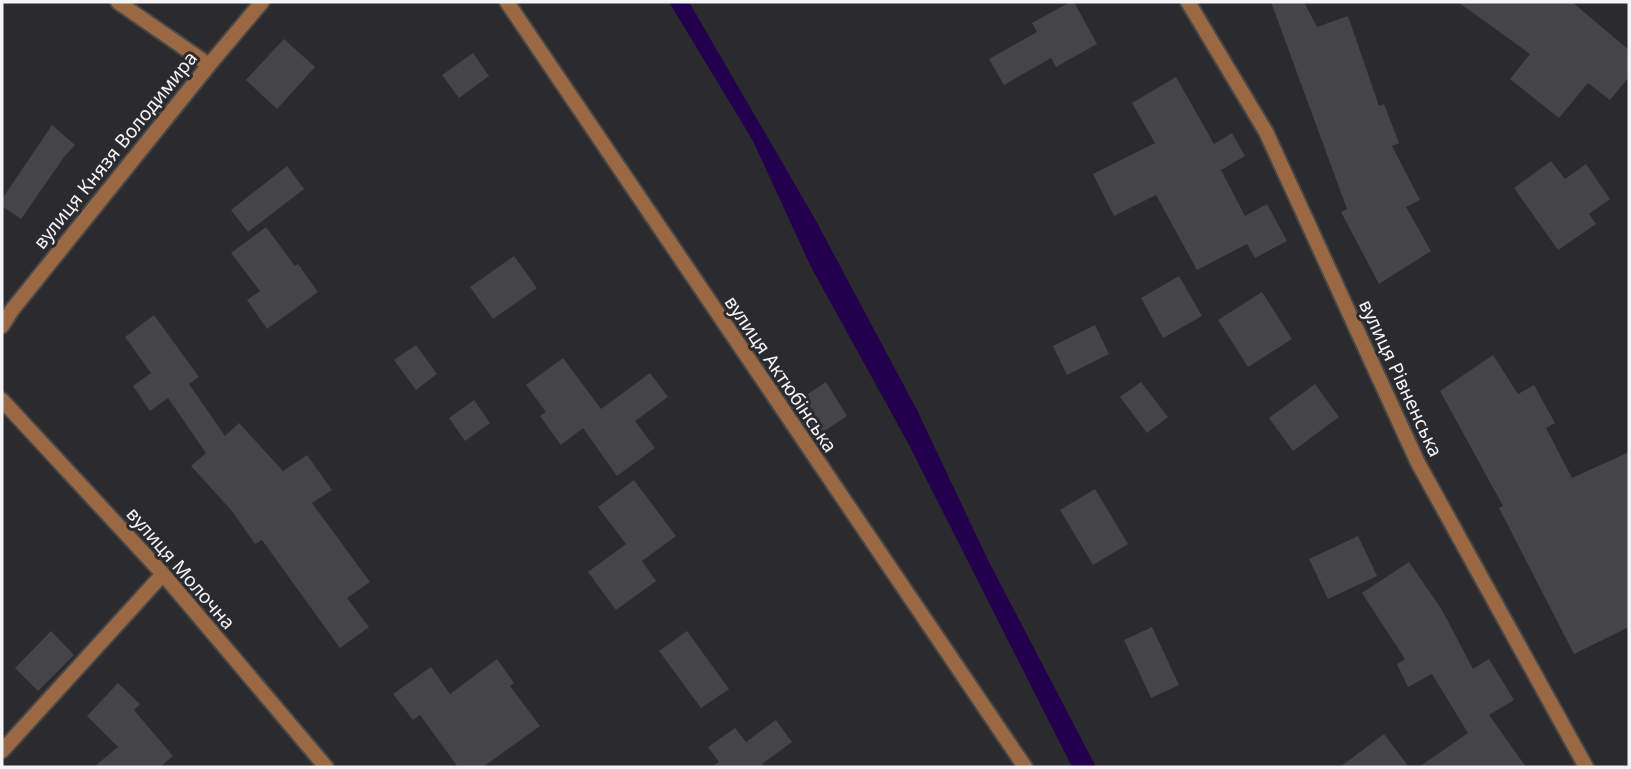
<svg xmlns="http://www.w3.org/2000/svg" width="1631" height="769" font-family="'Noto Sans',sans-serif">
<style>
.water{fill:#23004d}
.building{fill:#454447}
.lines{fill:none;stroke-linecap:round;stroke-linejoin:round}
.minor-casing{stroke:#47474a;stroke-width:18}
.minor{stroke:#9a6943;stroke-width:14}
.labels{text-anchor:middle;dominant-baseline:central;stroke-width:6;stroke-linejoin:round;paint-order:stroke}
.street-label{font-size:19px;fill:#f4f4f6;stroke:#2b2b2e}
</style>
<rect width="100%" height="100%" fill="#2b2b2e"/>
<path class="water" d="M 669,2 L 689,2 L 815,219 L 917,410 L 988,560 L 1096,767 L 1074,767 L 1070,763 L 908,443 L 811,267 L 753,141 Z"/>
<path class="building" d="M 1070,2 L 1074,2 L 1097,44 L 1056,67 L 1051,58 L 1004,85 L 989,59 L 1037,32 L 1032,23 Z
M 1271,2 L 1304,2 L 1317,27 L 1348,16 L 1379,106 L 1384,104 L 1399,143 L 1392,146 L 1420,200 L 1406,207 L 1431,251 L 1379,284 L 1341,212 L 1347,209 Z
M 1458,2 L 1572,2 L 1629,50 L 1629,77 L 1610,100 L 1588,83 L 1559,118 L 1510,79 L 1530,54 Z
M 284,39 L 315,67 L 277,109 L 246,80 Z
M 473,53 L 489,76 L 459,98 L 442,75 Z
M 1176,77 L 1214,144 L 1232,133 L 1245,156 L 1221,170 L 1245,216 L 1267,204 L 1287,241 L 1255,258 L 1247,244 L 1197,270 L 1156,195 L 1114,216 L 1093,174 L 1155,143 L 1132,103 Z
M 52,125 L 75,145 L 64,157 L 21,219 L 2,206 L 2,199 Z
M 1551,161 L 1565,179 L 1586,164 L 1610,199 L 1589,214 L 1596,224 L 1558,250 L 1514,188 Z
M 287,166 L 304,189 L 248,232 L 231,210 Z
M 266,227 L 295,266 L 298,264 L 318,292 L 267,329 L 247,300 L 260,291 L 231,253 Z
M 514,256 L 537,288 L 493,319 L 470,287 Z
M 1179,276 L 1202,316 L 1163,338 L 1141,298 Z
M 1262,292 L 1292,339 L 1248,367 L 1218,320 Z
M 154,315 L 199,377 L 189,384 L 225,436 L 239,423 L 283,471 L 307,455 L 332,490 L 312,503 L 370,582 L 347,598 L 369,627 L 340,648 L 262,540 L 255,544 L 232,511 L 191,466 L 206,453 L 168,398 L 150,411 L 133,386 L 151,373 L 125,337 Z
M 1095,325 L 1109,354 L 1067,375 L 1053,346 Z
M 416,345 L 437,374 L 416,390 L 394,360 Z
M 1493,355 L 1518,394 L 1534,385 L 1555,423 L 1546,428 L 1572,478 L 1629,452 L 1629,627 L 1574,654 L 1499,508 L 1503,506 L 1440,391 Z
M 563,358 L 601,409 L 650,373 L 668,397 L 635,421 L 655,448 L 617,476 L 583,428 L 561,445 L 540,416 L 546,412 L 526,385 Z
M 826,382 L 847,416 L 814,438 L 791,405 Z
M 1141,382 L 1168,417 L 1147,433 L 1120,397 Z
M 1315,384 L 1339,417 L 1293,451 L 1269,418 Z
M 474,400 L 490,423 L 465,441 L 449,418 Z
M 634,480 L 676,536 L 642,561 L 656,581 L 616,610 L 588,572 L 626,544 L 598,507 Z
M 1095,489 L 1128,544 L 1093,565 L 1060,510 Z
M 1358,536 L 1377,576 L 1328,599 L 1309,559 Z
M 1409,562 L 1442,610 L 1473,669 L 1489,659 L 1514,700 L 1489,715 L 1526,767 L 1419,767 L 1468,733 L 1432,674 L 1408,687 L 1397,664 L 1405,659 L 1362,593 Z
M 1152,627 L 1179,685 L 1151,698 L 1124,640 Z
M 51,631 L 74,655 L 38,691 L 15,668 Z
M 687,631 L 729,689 L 701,708 L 659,651 Z
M 497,659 L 514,683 L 510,686 L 540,726 L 483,767 L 458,767 L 420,715 L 413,720 L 393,694 L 431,667 L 450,694 Z
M 118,683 L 140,704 L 134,710 L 173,756 L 160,767 L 94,767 L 118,747 L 87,716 Z
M 776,720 L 792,742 L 762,764 L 764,767 L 712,767 L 719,762 L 708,747 L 735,728 L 746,742 Z
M 1384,734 L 1409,767 L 1340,767 Z"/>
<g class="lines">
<g class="minor-casing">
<path id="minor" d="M 118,2 L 209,65
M 507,2 L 1025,767
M 1188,2 L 1266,132 L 1418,463 L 1586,767
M 2,326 L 12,310 L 209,65 L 262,2
M 2,400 L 163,574 L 326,767
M 2,751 L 163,574"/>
</g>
<use href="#minor" class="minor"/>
</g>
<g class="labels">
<g class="street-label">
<text transform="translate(115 150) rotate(-51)">вулиця Князя Володимира</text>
<text transform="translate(781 374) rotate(56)">вулиця Актюбінська</text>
<text transform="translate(1401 378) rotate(65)">вулиця Рівненська</text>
<text transform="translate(181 568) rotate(49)">вулиця Молочна</text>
</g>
</g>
<rect width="1631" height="769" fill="none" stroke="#f4f4f6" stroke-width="7"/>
</svg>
